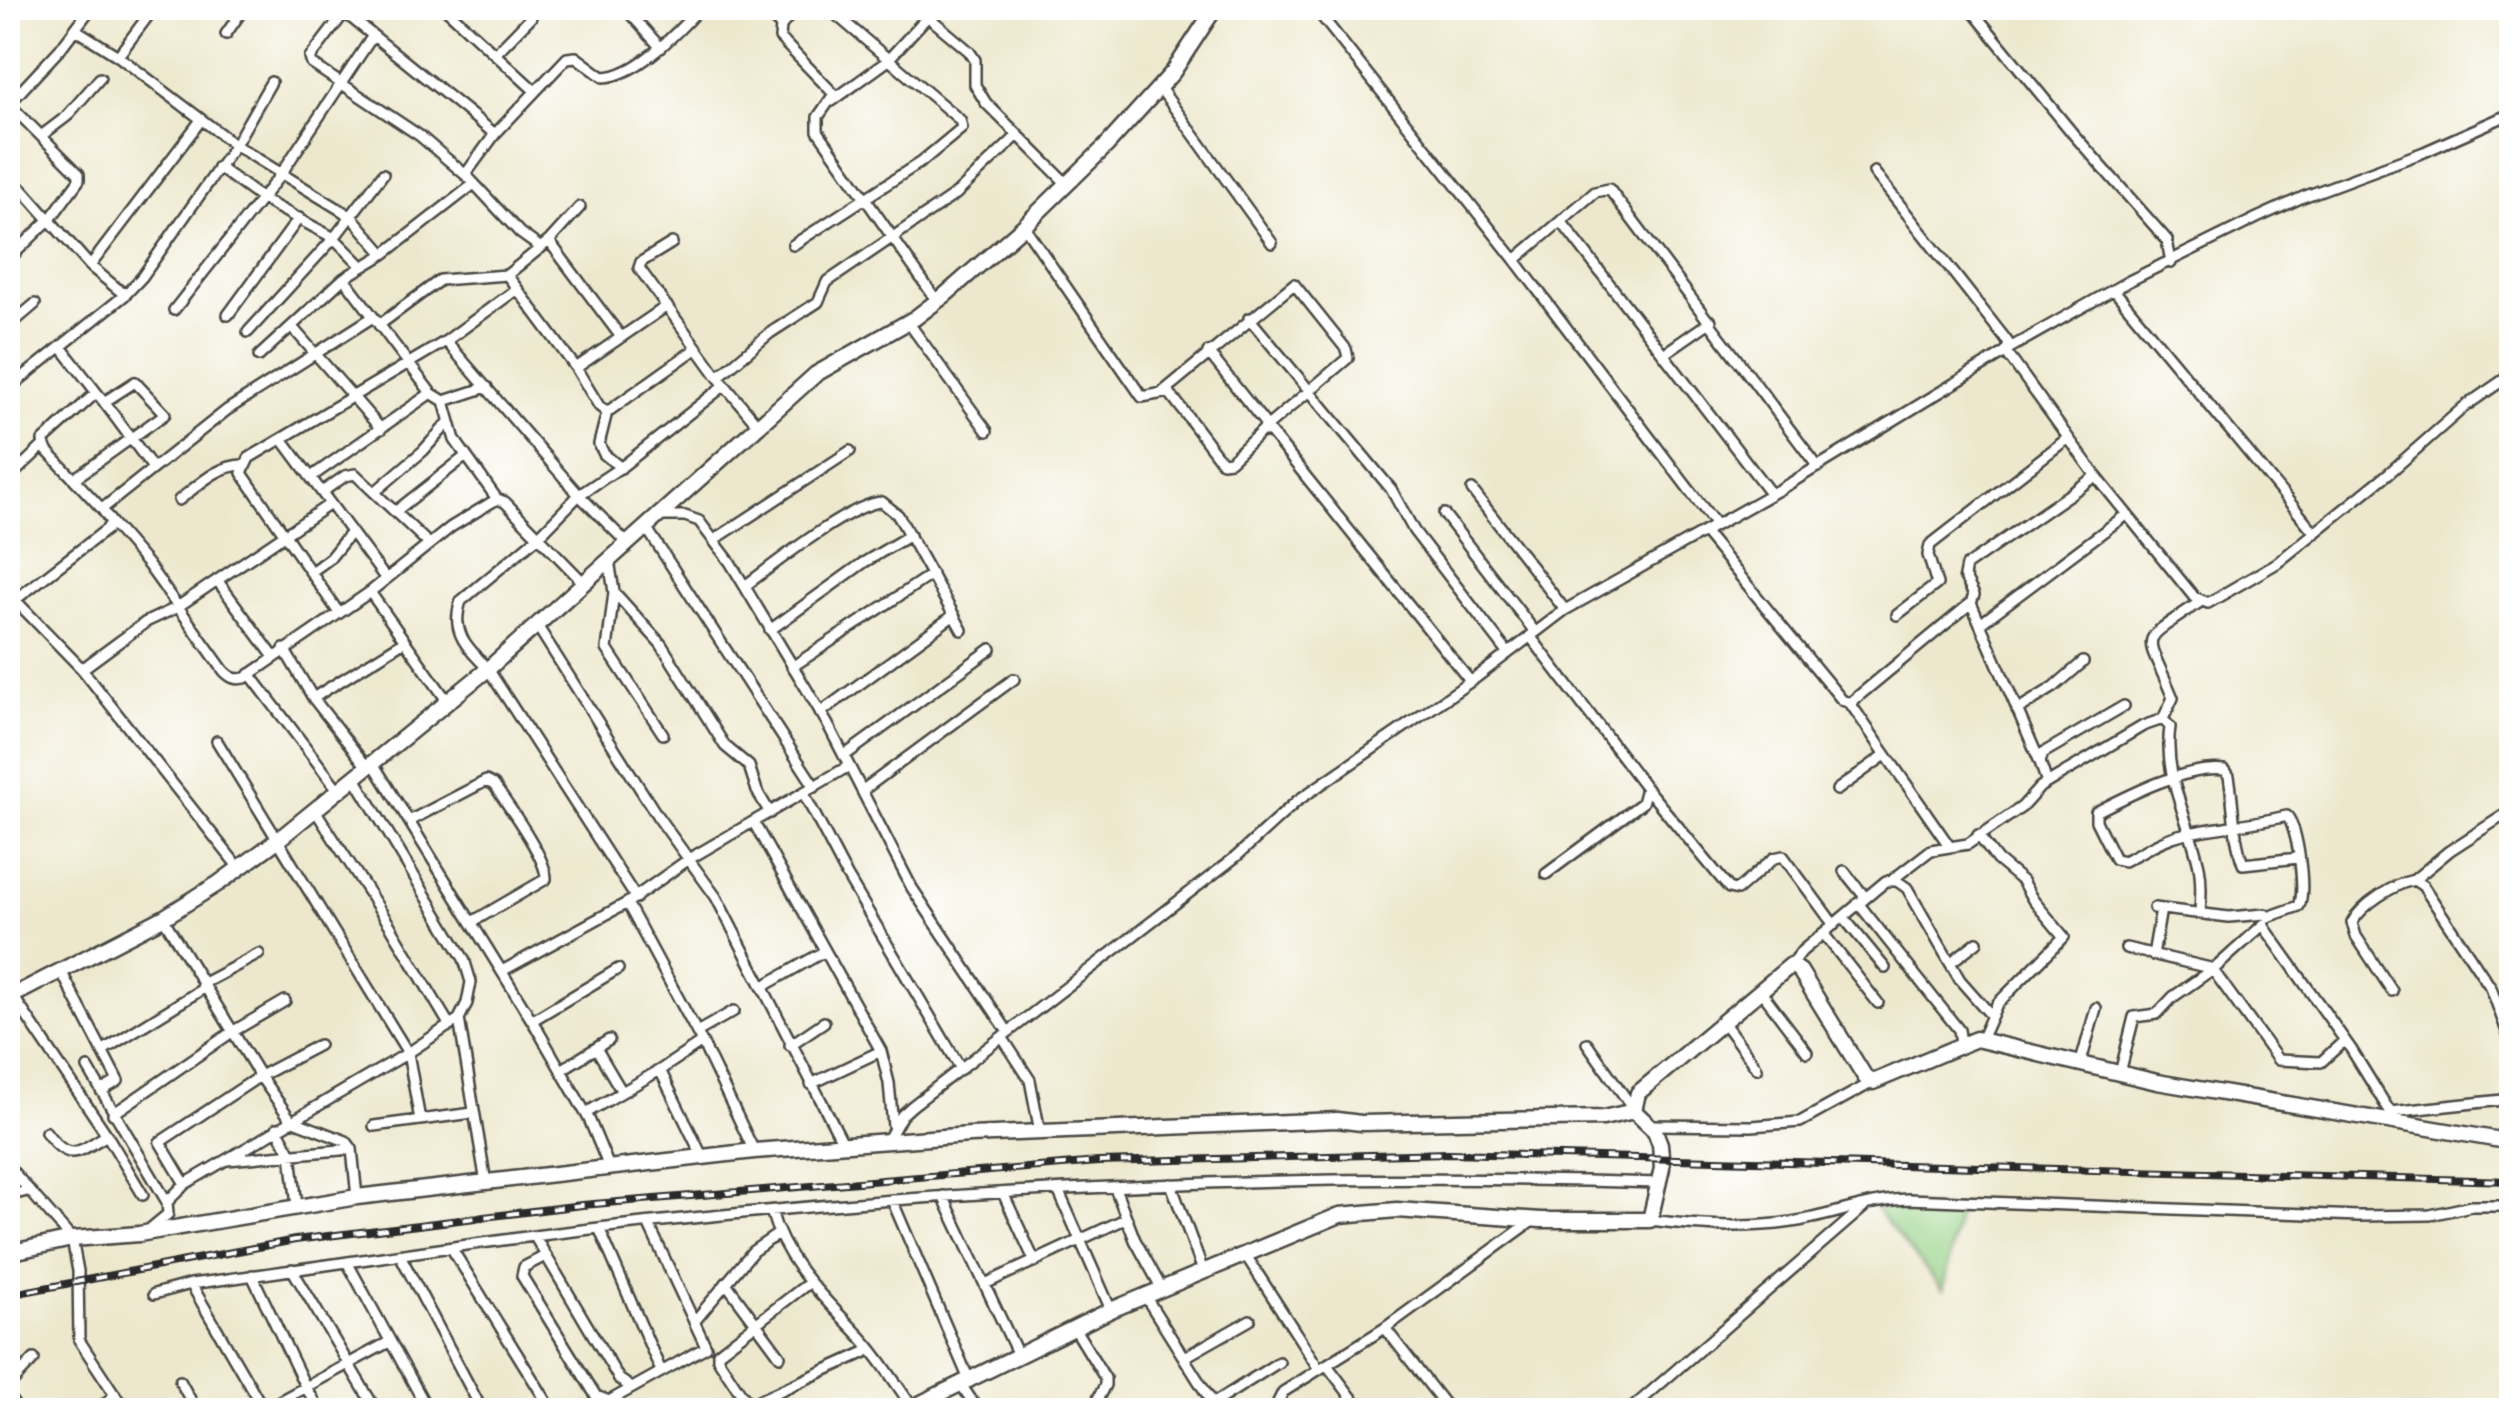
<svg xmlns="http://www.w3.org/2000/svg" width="2519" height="1418" font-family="'Comic Neue',sans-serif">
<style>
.grass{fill:#96d185;stroke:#607e58;stroke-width:2.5}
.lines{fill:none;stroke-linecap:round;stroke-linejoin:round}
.street-casing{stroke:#484743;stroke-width:14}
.secondary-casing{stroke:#484743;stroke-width:19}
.street{stroke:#fff;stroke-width:9}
.secondary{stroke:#fff;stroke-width:14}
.rail-casing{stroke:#2b2b2b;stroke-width:8}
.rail{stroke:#fff;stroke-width:4;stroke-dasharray:11;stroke-linecap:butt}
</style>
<rect width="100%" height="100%" fill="#fff"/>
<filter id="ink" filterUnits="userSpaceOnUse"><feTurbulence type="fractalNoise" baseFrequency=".01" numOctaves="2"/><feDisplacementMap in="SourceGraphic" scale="20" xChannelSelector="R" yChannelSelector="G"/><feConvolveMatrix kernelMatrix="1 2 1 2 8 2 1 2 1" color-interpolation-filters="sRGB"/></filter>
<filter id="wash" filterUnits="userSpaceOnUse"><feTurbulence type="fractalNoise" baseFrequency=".0048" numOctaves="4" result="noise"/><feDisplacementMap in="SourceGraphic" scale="40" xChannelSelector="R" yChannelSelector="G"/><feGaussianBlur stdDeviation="2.25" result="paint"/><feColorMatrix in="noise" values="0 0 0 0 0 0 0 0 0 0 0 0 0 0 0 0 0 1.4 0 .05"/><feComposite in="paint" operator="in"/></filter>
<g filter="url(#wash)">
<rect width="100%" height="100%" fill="#ede8cd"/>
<path class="grass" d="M 1887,1205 L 1959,1209 L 1943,1290 L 1875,1208 Z"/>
</g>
<g filter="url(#ink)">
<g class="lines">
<g class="street-casing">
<path id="street" d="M 339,8 L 495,134
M 445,8 L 534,90
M 625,8 L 661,48
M 761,8 L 781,26
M 796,8 L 781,26 L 780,38 L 834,94 L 818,117 L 818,131 L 937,301
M 918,8 L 969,51 L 975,60 L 975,85 L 986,103 L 1068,185
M 1315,8 L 1515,260 L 1716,525
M 1970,8 L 2074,135 L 2167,240 L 2171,263
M 345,12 L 310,58 L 312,64 L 420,136 L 468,177
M 8,20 L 19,8
M 75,29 L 118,56 L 235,145 L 352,217 L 384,254
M 226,34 L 244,8
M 495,54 L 531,17 L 532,8
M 118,56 L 154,8
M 1160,88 L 1272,243
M 832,101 L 886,62 L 928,16
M 8,105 L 60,49 L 91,8
M 41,136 L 66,117 L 100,78
M 218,167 L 262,199 L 334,238 L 361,265
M 8,185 L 13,183 L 23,190 L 90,266 L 125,295
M 580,207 L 549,241 L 507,275 L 576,368 L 599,406 L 604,410 L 610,410 L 697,348
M 1561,221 L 1771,494
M 1024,226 L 1142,397 L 1169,392 L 1222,462 L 1230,461 L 1263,430 L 1271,433 L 1470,681
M 549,241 L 621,337
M 672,243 L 641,262 L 639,268 L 718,377 L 758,425
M 793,245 L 921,162 L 962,128 L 960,120 L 828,8
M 541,248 L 520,233 L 468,177 L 468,171 L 495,134 L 567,58 L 576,57 L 603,77 C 638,76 678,31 700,8
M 8,260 L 51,218 L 79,180 L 79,174 L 9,104
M 1515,260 L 1595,192 L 1609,189 L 1818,467
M 90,266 L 201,120
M 344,278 L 431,393 L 444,401 L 455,440 L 497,499
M 2114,290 L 2315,533
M 174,310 L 281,174 L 372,37
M 228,315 L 299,218
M 1249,318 L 1391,489 L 1414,531 L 1508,653
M 908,322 L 987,431
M 379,325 L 440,280 L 507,275
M 8,327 L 35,304
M 292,327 L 381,429
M 248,332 L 334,238 L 383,174
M 446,341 L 517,289
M 61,347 L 104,402 L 135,382 L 165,414 L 74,479 L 102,509 L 227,410 L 373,317
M 2008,349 L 2127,282 L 2257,218 L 2303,197 L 2424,152 L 2512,113
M 1208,352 L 1267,426
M 2006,352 L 2096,476 L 2194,597 L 2208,603 L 2277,563 L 2389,473 L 2464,407 L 2512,374
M 1665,353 L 1711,321
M 259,356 L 344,278 L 384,254 L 474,184
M 576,368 L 667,306
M 718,377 L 770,333 L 818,302 L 827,282 L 956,194 L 1017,136
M 8,389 L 125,295 L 142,277 L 235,145 L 271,82
M 1164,391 L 1294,284 L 1346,349 L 1348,358 L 1263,430
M 444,401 L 487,387
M 104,402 L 153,468
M 607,412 L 599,444 L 604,454 L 621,468
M 283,440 L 386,579
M 311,477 L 431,393
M 8,479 L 43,446
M 74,479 L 47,451 L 43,441 L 96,393
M 1472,490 L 1565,610
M 376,491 L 423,451 L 449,422
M 322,492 L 345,476 L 355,474 L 428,543
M 179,500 C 199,485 217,465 244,465
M 396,511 L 466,456
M 1444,514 L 1535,632
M 659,516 L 685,516 L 699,521 L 730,562 L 827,723 L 912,888 L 1008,1032
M 111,522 L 148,565 L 224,671 C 231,678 235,680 245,678 L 370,592 L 451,527 L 497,499 L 505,502 L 583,582
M 646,527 L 815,787
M 1704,532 L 1842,700 L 1850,703 L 1971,603 L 1974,595 L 1964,576 L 1966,566 L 2096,476
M 714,540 L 850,451
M 609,560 L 614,592 L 661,644 L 725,746 L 749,766 L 757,791 L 770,813
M 311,572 L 330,558 L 351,532
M 217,580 L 274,657
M 745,586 C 773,565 851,503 882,502 L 898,515 L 962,630
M 8,591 L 15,600 L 107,529 L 111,522 L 102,509
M 370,592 L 448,702
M 614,592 L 607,649 L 663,734
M 15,600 L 82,669 L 239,868
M 1971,603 L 2040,762
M 339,613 L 242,473 L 249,458 L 446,341 L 579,495 L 628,544
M 1897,615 L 1937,584 L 1928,555 L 1930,545 L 2068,438
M 536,624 L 658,817 L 716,897 L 844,1145
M 1980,624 L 2127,514
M 770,630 L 863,563 L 910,535
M 1530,636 L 1646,788 L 1642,803 L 1546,874
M 284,649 L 313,698 L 367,767
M 792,667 L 932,574
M 82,669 L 146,622 L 176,608 L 330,504
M 250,674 L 339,791
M 313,698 L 403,642
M 1850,703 L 1950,847
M 2017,710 L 2054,687 L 2083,662
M 820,713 L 954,615
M 2163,719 L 2173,698 C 2145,628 2135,647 2200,602
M 217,741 L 408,1053 L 420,1120
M 844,756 L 991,649
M 373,763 L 536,1027 L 589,1119 L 609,1167
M 2047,783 L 2040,762 L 2043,753 L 2124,706
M 1647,789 L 1729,888 L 1737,890 L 1774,858 L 1783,856 L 1834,925
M 863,790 L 1014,679
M 1837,790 L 1885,755
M 804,794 L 847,876 L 961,1069
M 315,810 L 391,927 L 450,1026
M 409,821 L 486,781 L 494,785 C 507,804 547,858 546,879 L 472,922
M 754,823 L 881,1051 L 889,1083 L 893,1126
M 1978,835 L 1997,860 L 2022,881 L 2033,900 L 2064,937 L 1997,1004 L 1981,1040
M 1844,871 L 1865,897
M 1892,880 L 1931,850 L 1968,844 L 2022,807 L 2040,787 L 2143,726 L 2163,719 L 2170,727 C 2163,778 2189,818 2199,866 C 2202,882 2201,897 2200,913
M 2414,880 L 2449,851 L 2512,810
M 636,898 L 488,669 C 467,647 450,632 461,601 L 539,536 L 579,495 L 624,465 L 725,385
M 627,903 L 702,1042 L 754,1151
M 1858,903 L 1959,1030 L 1961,1043
M 2154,908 L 2229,917 L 2265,914 L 2268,917 L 2299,906 C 2306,890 2298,829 2287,816 C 2253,824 2217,827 2183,834 C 2163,838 2142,852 2124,861 L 2115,859 L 2096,821 L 2096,812 C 2129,795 2187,765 2225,770 L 2229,776 C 2234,804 2233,837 2243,864 L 2298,858
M 1843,917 L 1885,968
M 163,918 L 260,1076 L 291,1120 L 346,1141 L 352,1149 L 357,1197
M 2263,925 L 2351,1049 L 2390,1112 L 2512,1099
M 1823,933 L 1878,1003
M 2126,948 L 2214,969
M 2153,955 L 2161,909
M 1950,963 L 1977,942
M 1791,965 L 1802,951 L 1886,881 L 1897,881 L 1907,888 L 1960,980 L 1990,1014
M 2213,970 L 2264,924
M 61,971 L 118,1081 L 101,1091
M 502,971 L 627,903 L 689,859 L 849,766
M 202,984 L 259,954
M 762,987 L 825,951
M 1760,990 L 1807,1052
M 2392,991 L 2356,936 L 2352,923 C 2361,905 2394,884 2414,880 L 2423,886 L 2491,988 L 2512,1045
M 13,996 L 107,1135 L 143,1195
M 459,1019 L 486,1183
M 533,1020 L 618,969
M 1723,1022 L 1757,1068
M 697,1032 L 734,1011
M 1002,1037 L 1030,1080 L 1040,1132
M 1587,1043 L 1634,1110
M 790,1045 L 824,1022
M 596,1048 L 622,1092
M 102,1051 L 204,988
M 2081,1062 L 2096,1008
M 88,1068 L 167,1202
M 561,1070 L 609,1040
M 660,1070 L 703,1158
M 2120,1073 L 2134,1017 L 2157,1014 L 2173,997 L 2210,971 L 2215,973 L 2278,1060 L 2321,1062 L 2344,1041
M 811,1084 L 881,1051
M 586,1113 L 660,1070 L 702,1042
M 113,1114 L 232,1032 L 285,1001
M 1650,1125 L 1752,1126 L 1800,1122 L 1873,1082
M 374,1126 L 473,1113
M 277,1128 L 291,1154 L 297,1206
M 46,1132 C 69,1164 78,1152 107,1135
M 887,1141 L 902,1115 L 912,1106 L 1237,856 L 1297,801 L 1477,677 L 1565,610 L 1789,484 L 2006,352 L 2009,344 L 2004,337 L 1874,172
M 227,1160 L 352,1149
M 8,1166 L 72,1239 L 78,1271 L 79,1340 L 125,1410
M 185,1184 L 160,1142 L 260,1076 L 319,1045
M 1171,1184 L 1203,1271
M 1115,1188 L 1135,1240 L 1162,1289
M 1059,1192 L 1111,1310
M 1003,1193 L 1035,1262
M 8,1196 L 27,1191
M 943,1196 L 1019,1357
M 892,1200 L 970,1382
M 771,1211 C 785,1262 821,1295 856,1332 C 878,1354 895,1383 913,1408
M 1650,1220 C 1696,1226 1746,1229 1792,1222 C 1832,1216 1868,1200 1908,1199 L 2359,1216 L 2430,1215 L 2471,1206 L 2512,1206
M 151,1228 L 168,1214 L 167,1202 L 185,1184 L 408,1053 L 459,1019 L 467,1003 L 471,982 L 464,959 L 355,778
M 599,1228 L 661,1371
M 535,1237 L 619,1379 L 629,1386
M 452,1249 L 545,1399 L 540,1410
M 1245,1254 L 1319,1369
M 400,1255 L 482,1410
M 545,1256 L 524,1267 L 522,1276 L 596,1396 L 609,1401 L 706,1347 L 648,1223
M 347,1262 L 428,1410
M 292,1269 L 376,1410
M 252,1275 L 305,1386 L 320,1410
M 810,1282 L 718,1353 L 718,1359 L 741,1394 L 748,1402 L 755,1402 L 870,1350
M 726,1283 L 780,1356
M 191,1284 L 264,1410
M 985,1284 L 1125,1219
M 154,1294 L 191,1284 C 348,1263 505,1237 663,1221 C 993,1186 1327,1172 1659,1183
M 1145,1296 L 1213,1404
M 694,1322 L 753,1251 L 778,1234
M 1385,1328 L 1449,1410
M 1075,1329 L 1105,1378 L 1105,1385 L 1092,1410
M 1185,1357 L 1250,1320
M 1327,1365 L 1361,1410
M 180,1381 L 196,1410
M 962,1386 L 978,1410
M 8,1387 L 34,1359
M 8,1395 L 17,1410
M 99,1410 L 115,1394
M 263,1410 L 389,1342
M 1203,1410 L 1279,1362
M 1282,1410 L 1278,1402 L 1283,1392 L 1385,1328 L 1535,1219
M 1630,1410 L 1864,1207"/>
</g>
<g class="secondary-casing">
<path id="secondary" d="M 8,998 L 163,918 L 219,883 L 279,839 L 488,669 L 816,374 L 915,318 L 945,295 L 1024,226 L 1106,146 L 1173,72 L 1215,8
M 8,1253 L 72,1239 L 139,1234 L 357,1197 L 754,1151 L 970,1135 L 1337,1120 L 1361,1123 L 1603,1118 L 1634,1111
M 907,1410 L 1111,1310 L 1340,1215 L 1397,1210 L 1541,1220 L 1650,1220 L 1662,1168 L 1660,1144 L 1655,1131 L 1634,1111 L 1638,1093 L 1791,965 L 1800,971 L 1865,1077 L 1873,1082 L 1976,1039 L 2157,1082 L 2512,1142"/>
</g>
<use href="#street" class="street"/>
<use href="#secondary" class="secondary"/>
<g class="rail-casing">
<path id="rail" d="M 8,1295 L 295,1240 L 582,1205 L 1098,1162 L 1449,1153 L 2512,1181"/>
</g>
<use href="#rail" class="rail"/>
</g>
</g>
<rect width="2519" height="1418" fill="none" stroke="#fff" stroke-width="40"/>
</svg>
